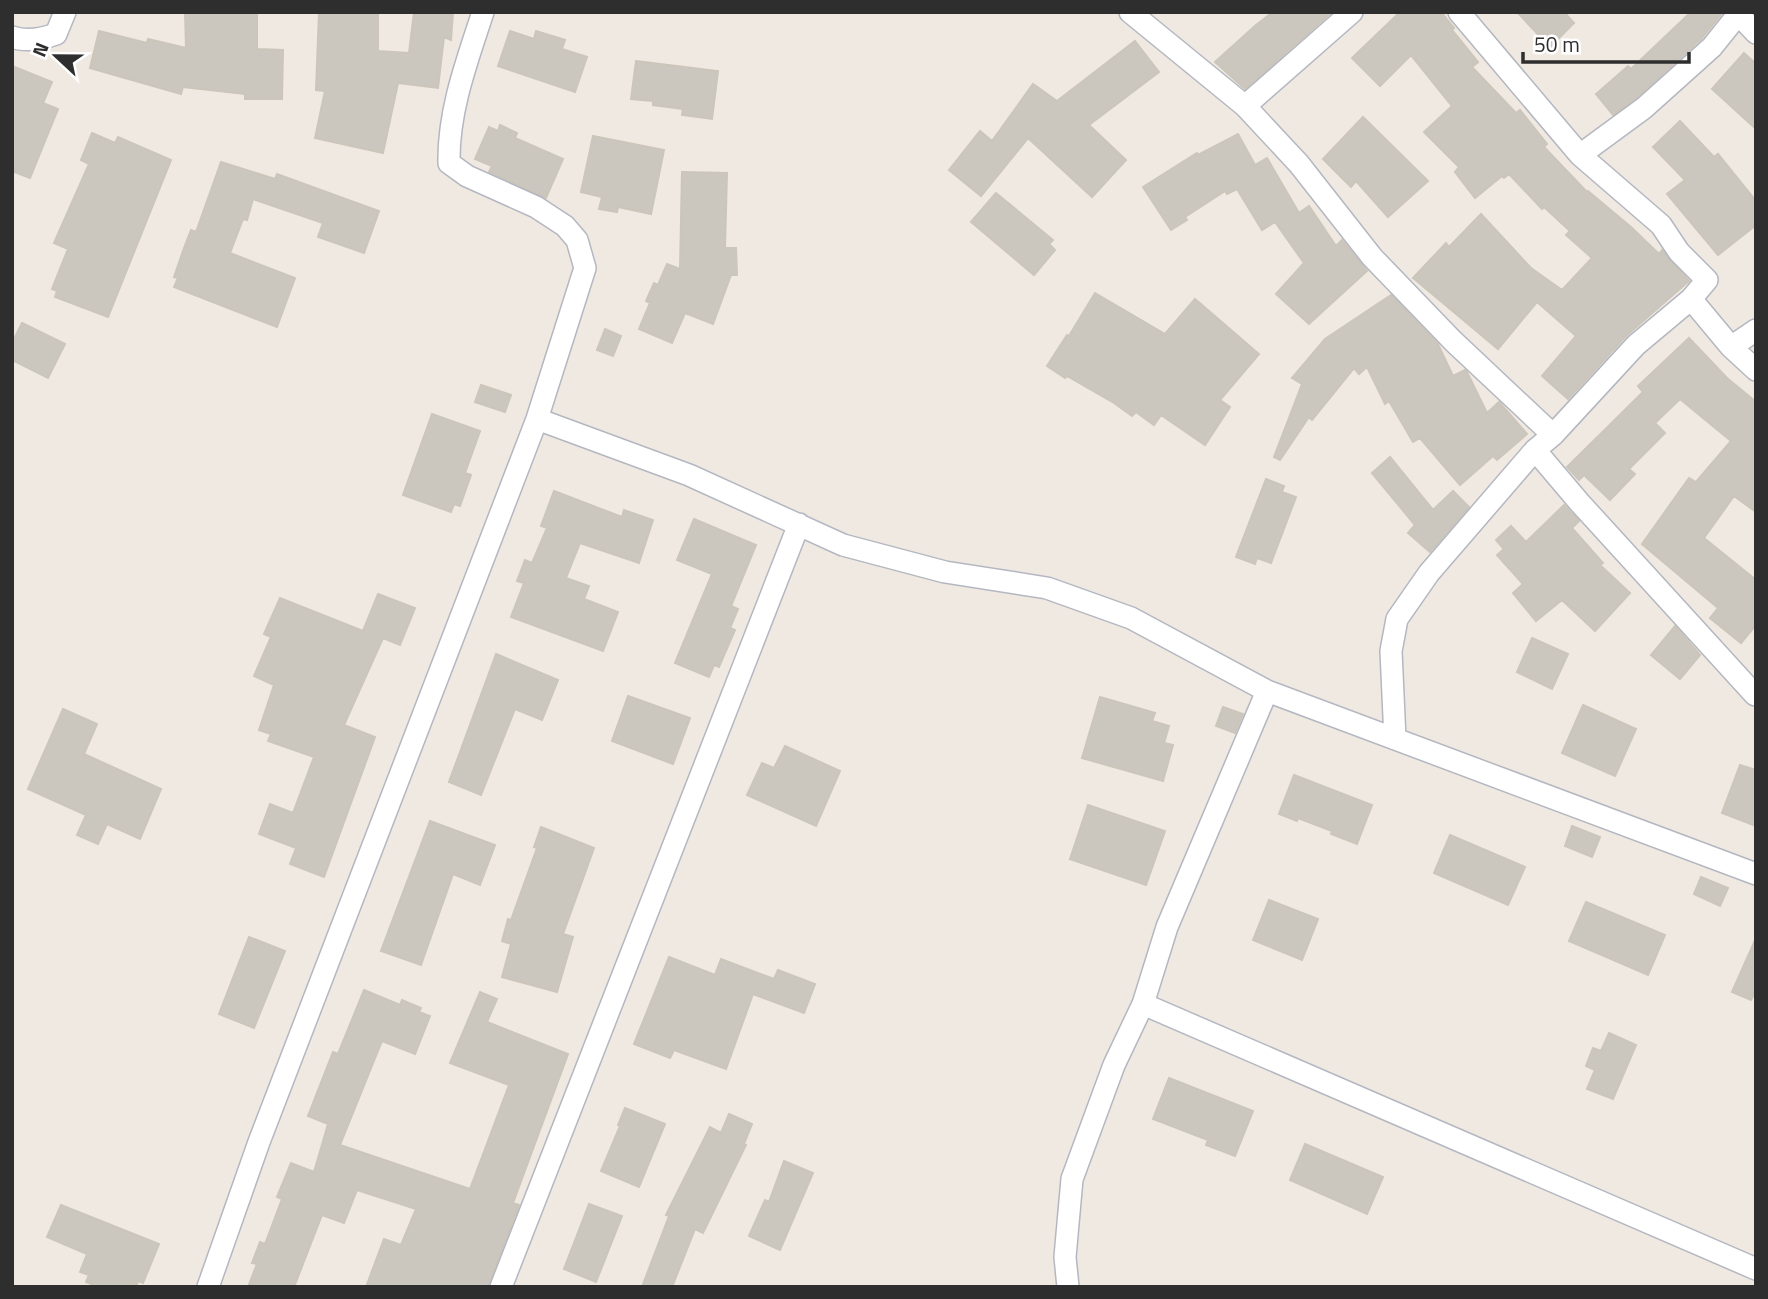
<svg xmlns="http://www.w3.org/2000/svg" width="1768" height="1299" font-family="'Titillium Web',sans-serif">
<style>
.building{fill:#cbc7bf;stroke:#cbc5ba;stroke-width:2}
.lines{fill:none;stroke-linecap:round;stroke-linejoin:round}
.minor-casing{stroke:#b4b7c1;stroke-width:24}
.minor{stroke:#fff;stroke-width:21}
</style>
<rect width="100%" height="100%" fill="#efe9e1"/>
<path class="building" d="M 185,12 L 257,12 L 257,49 L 283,50 L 282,99 L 245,99 L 245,94 L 183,87 L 181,94 L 90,68 L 99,31 L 147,43 L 148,39 L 186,48 Z
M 319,12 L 378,12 L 378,51 L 409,53 L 414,12 L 453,12 L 451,40 L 444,37 L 438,88 L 398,83 L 383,153 L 315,138 L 325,91 L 316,90 Z
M 1273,12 L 1332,12 L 1245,89 L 1215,62 L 1256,25 Z
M 1400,12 L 1441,12 L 1454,28 L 1452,30 L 1478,62 L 1472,67 L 1516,113 L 1520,110 L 1547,144 L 1544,147 L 1587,192 L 1588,191 L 1631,227 L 1659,254 L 1662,250 L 1689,281 L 1626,336 L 1568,399 L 1542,376 L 1576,336 L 1537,302 L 1498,349 L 1413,278 L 1446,243 L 1449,247 L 1481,214 L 1531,268 L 1562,290 L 1592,258 L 1566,235 L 1570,231 L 1544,207 L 1542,209 L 1509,174 L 1504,178 L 1502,176 L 1475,198 L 1455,172 L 1459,167 L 1424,132 L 1452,106 L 1411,55 L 1380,86 L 1352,58 Z
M 1517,12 L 1564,12 L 1574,23 L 1550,47 Z
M 1691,12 L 1723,12 L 1702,38 L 1636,98 L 1613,115 L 1596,94 L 1628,66 L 1631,69 Z
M 510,31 L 534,39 L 536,31 L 565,40 L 562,49 L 587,57 L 575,92 L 498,66 Z
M 1135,41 L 1159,72 L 1089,125 L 1126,160 L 1092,197 L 1028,138 L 981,196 L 949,170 L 980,131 L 992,141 L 1033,84 L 1057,101 Z
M 1744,53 L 1756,64 L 1756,129 L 1712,89 Z
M 636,61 L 718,71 L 712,119 L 682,115 L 683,109 L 653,105 L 653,101 L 631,99 Z
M 12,66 L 52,82 L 43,103 L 58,109 L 30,178 L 12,171 Z
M 1363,117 L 1428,181 L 1388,217 L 1356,181 L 1351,187 L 1323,159 Z
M 1680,121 L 1714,157 L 1718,154 L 1756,201 L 1756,225 L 1718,255 L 1667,194 L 1685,180 L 1653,147 Z
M 500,125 L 517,133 L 515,138 L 563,159 L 546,198 L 489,172 L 492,166 L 475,159 L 489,127 L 498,131 Z
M 92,133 L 115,143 L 118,137 L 171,160 L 108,317 L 55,297 L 57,291 L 52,289 L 68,249 L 54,243 L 89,164 L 81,160 Z
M 1238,134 L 1255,165 L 1267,158 L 1299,213 L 1309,206 L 1336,246 L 1342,240 L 1367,271 L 1309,324 L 1276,294 L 1304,263 L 1275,222 L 1262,230 L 1237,189 L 1227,194 L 1225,191 L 1185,217 L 1187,220 L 1171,230 L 1143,187 L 1197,153 L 1198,155 Z
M 593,136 L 664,150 L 651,214 L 618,207 L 617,212 L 599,209 L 602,197 L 581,192 Z
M 221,162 L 275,179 L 277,174 L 379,211 L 364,253 L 318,237 L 323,223 L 253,199 L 247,220 L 243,219 L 230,253 L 295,278 L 277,327 L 174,287 L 178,278 L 174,277 L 184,248 L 191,230 L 196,232 Z
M 682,172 L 727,173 L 725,248 L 736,248 L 737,275 L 731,275 L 713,324 L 685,313 L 672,343 L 639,329 L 650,303 L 646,301 L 654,283 L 658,285 L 667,264 L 680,269 Z
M 996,193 L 1053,240 L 1049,244 L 1055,250 L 1034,275 L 971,222 Z
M 1095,293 L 1165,334 L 1195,299 L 1259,354 L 1220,400 L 1230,407 L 1205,445 L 1161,415 L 1154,425 L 1136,412 L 1132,416 L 1114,403 L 1067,376 L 1065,378 L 1047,366 L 1067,335 L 1069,336 Z
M 1391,295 L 1438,344 L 1453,376 L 1465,370 L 1467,372 L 1487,413 L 1499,402 L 1527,434 L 1497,460 L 1493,456 L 1460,485 L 1420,438 L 1413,442 L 1389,401 L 1385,404 L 1367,367 L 1359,374 L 1354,368 L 1312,420 L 1309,417 L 1280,460 L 1274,457 L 1302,384 L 1292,378 L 1325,339 Z
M 22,323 L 65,344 L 48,378 L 12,360 L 12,343 Z
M 605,329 L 621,336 L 613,356 L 597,350 Z
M 1689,338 L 1727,378 L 1756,402 L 1756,512 L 1734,496 L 1704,538 L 1756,580 L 1756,625 L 1741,643 L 1710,618 L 1718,608 L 1642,544 L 1689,478 L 1696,482 L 1731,441 L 1680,399 L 1655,423 L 1665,433 L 1629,469 L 1635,474 L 1610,500 L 1584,475 L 1579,480 L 1567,467 L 1643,392 L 1638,386 Z
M 481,385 L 511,395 L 505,412 L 475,402 Z
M 432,414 L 480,431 L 465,473 L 471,475 L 460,506 L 454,504 L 451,512 L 403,495 Z
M 1390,457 L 1433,510 L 1453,491 L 1469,507 L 1430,552 L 1408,533 L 1415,525 L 1372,473 Z
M 1266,479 L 1284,486 L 1282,492 L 1296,497 L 1271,563 L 1257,558 L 1255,564 L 1236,557 Z
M 554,491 L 622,517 L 624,510 L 653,520 L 639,563 L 580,543 L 566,578 L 589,586 L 584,599 L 618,612 L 603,651 L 511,617 L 524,583 L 517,581 L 525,560 L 532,563 L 547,528 L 541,526 Z
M 1564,505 L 1579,521 L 1572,528 L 1603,563 L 1600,565 L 1630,593 L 1595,631 L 1562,600 L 1536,621 L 1513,593 L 1523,584 L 1497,555 L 1504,549 L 1496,540 L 1511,526 L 1526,542 Z
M 694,519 L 756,545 L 731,606 L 738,609 L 730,628 L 735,630 L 719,667 L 714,665 L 709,677 L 675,663 L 712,574 L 677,560 Z
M 378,594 L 415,608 L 400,645 L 383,638 L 344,725 L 375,737 L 324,877 L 290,864 L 296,848 L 259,834 L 270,804 L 293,813 L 314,757 L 268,741 L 271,734 L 259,730 L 274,685 L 254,676 L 271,637 L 264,634 L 280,598 L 363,631 Z
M 1675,626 L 1700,655 L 1680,679 L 1651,655 Z
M 1532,638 L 1568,654 L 1552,689 L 1517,672 Z
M 496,654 L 558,680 L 542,720 L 515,709 L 481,795 L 449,782 Z
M 628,696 L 690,718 L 673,764 L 612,741 Z
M 1100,697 L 1155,713 L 1152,721 L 1169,726 L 1164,743 L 1173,745 L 1163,781 L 1082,758 Z
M 1583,705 L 1636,729 L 1615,776 L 1562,753 Z
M 1223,707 L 1243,714 L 1235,733 L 1216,726 Z
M 63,709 L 97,724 L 84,754 L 161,789 L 140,839 L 107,824 L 98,844 L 77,835 L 86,815 L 28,789 Z
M 785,746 L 840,771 L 816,826 L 747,795 L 762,763 L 774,768 Z
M 1740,765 L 1756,770 L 1756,826 L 1722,813 Z
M 1294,775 L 1372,805 L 1357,844 L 1331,834 L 1332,831 L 1298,818 L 1297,821 L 1279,814 Z
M 1088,805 L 1165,831 L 1146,885 L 1070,859 Z
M 430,821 L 495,845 L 480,885 L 453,874 L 421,965 L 381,951 Z
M 1572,826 L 1600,837 L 1592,857 L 1565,846 Z
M 541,827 L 594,848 L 563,934 L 573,937 L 557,992 L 502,977 L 511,944 L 502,941 L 508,919 L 511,920 L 537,848 L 534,847 Z
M 1450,835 L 1525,867 L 1508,905 L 1434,873 Z
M 1701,877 L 1728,888 L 1720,906 L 1694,894 Z
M 1269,900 L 1318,919 L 1302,960 L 1253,940 Z
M 1586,902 L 1665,935 L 1648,975 L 1569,941 Z
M 249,937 L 285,951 L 254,1028 L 219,1014 Z
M 1756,938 L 1756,990 L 1751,1000 L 1732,992 Z
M 669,957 L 715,975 L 721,959 L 774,979 L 778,970 L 815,984 L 804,1013 L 753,994 L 726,1069 L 674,1050 L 670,1058 L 634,1044 Z
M 364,990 L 400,1005 L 402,1000 L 421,1008 L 419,1012 L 430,1016 L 415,1054 L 382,1041 L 340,1145 L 470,1189 L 509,1085 L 450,1063 L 480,992 L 497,999 L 487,1022 L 568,1054 L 513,1203 L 519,1205 L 488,1287 L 366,1287 L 384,1239 L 401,1245 L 416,1209 L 357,1190 L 344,1223 L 322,1215 L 294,1287 L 248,1287 L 257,1264 L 252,1263 L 260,1242 L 265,1244 L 282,1199 L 277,1197 L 291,1163 L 314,1172 L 328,1124 L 308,1116 L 333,1052 L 338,1054 Z
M 1609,1033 L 1636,1045 L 1613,1099 L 1587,1089 L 1595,1070 L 1586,1066 L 1593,1048 L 1601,1051 Z
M 1169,1078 L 1253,1111 L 1235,1156 L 1206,1145 L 1208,1140 L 1153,1119 Z
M 625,1108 L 665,1124 L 639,1187 L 601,1171 L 620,1126 L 618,1125 Z
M 729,1114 L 752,1124 L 744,1144 L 746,1145 L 703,1233 L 695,1229 L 672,1287 L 642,1287 L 669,1216 L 666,1215 L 710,1127 L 721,1133 Z
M 1305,1144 L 1383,1177 L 1367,1214 L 1290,1180 Z
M 784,1161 L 813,1173 L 780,1250 L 749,1236 L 765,1200 L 769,1202 Z
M 589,1204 L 622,1216 L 596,1282 L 564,1269 Z
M 61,1205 L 159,1244 L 143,1283 L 138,1281 L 136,1287 L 99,1287 L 86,1282 L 89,1275 L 80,1272 L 87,1254 L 47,1237 Z"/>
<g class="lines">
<g class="minor-casing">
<path id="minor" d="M 1130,12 L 1245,106 L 1299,164 L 1372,257 L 1453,341 L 1553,435
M 1459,12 L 1580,155 L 1661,225 L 1679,252 L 1707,280 L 1691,299
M 1738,14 L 1756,33
M 12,37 C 26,42 42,39 56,34 L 65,12
M 1245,106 L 1352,12
M 1580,155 L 1644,108 L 1712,47 L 1740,12
M 1731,347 L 1756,330
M 537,419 L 689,475 L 843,545 L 945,572 L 1047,588 L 1131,618 L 1267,691 L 1756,874
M 1535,450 L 1579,502 L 1755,695
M 1395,739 L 1391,651 L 1397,619 L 1429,573 L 1535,450 L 1553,435 L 1636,345 L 1691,299 L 1731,347 L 1756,370
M 1143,1004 L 1756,1269
M 208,1287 L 259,1142 L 537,419 L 585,268 L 577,240 L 565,226 L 536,207 L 467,176 L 449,163 C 448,111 467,61 483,12
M 501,1287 L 799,524
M 1068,1287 L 1065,1257 L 1072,1179 L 1114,1065 L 1143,1004 L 1167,927 L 1267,691"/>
</g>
<use href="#minor" class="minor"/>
</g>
<rect width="1768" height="1299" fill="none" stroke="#2e2e2e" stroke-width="28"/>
<g transform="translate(56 56) rotate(292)" stroke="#ffffff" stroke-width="5" paint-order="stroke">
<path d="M0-5L12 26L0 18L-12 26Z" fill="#2e2e2e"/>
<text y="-10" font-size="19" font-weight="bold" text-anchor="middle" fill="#2e2e2e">N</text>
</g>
<path d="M1523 52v10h166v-10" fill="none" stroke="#2e2e2e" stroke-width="3.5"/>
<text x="1534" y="52" font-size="21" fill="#2e2e2e" stroke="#ffffff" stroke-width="5" paint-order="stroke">50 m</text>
</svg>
